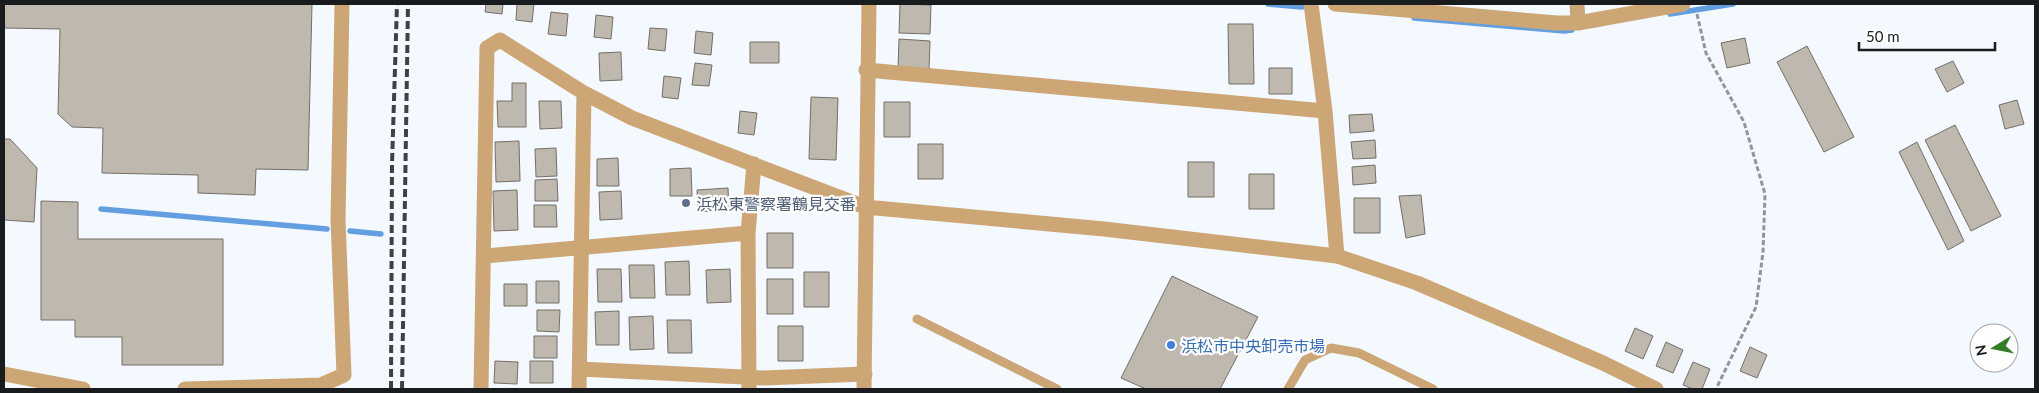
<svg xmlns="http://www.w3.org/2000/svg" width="2039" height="393" font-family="Lato,'Noto Sans JP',sans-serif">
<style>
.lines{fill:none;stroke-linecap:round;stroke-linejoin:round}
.stream{stroke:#639ee0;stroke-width:5.5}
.building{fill:#bfb8af;stroke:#756e66}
.path{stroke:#92969b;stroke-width:3;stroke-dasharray:5 2.5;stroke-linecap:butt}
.service{stroke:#cda675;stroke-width:9}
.minor{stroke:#cda675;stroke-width:15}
.tertiary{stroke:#cda675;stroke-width:15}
.rail{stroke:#3e4245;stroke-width:4;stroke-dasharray:8 4;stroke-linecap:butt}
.service-dot{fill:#5c6f8a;stroke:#fff;stroke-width:2}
.shop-dot{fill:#3f7fe0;stroke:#fff;stroke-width:2}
.labels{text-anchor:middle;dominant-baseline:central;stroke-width:4.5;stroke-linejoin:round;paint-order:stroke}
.service-label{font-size:16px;fill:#4e5e75;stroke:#fff;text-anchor:start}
.shop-label{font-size:16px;fill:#366cbe;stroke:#fff;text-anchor:start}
</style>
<rect width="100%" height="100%" fill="#f3f9fe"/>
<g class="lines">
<path class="stream" d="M 1268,4 L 1302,7
M 1670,14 L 1733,4
M 1414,18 L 1564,31 L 1572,30
M 101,209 L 327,229
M 350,231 L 381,234"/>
</g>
<path class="building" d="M 4,4 L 312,4 L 308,170 L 256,169 L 255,195 L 198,193 L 198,175 L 102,173 L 103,128 L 72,127 L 58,114 L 60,29 L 4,28 Z
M 486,4 L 503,4 L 502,14 L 485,12 Z
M 517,4 L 534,4 L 532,22 L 516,20 Z
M 900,4 L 931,5 L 930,34 L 899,33 Z
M 551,12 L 568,14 L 566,36 L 548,34 Z
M 596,15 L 613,17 L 611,39 L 594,37 Z
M 1228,24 L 1253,24 L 1254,84 L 1229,84 Z
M 650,28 L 667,29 L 665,51 L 648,49 Z
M 696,31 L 713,33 L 711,55 L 694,53 Z
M 1745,38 L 1750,63 L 1727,68 L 1721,43 Z
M 899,39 L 930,41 L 929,70 L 898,68 Z
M 750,42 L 779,42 L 779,63 L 750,63 Z
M 1807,46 L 1854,137 L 1824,152 L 1777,62 Z
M 621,52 L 622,80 L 600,81 L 599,53 Z
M 1953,61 L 1964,83 L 1947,92 L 1935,69 Z
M 695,63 L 712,65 L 709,86 L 692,85 Z
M 1269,68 L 1292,68 L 1292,94 L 1269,94 Z
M 664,76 L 681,78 L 678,99 L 662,97 Z
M 512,83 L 526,83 L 526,127 L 498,127 L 497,101 L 512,101 Z
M 811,97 L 838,98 L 836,160 L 809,159 Z
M 2017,100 L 2024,124 L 2005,129 L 1999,105 Z
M 539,101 L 561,101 L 562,128 L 540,129 Z
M 884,102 L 910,102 L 910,137 L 884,137 Z
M 740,111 L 757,113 L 754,135 L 738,133 Z
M 1372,114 L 1374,131 L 1350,133 L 1349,115 Z
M 1955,125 L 2001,216 L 1971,231 L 1925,140 Z
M 4,139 L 10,139 L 37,168 L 34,222 L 4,220 Z
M 1375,140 L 1376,158 L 1353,159 L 1351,142 Z
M 519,141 L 520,181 L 496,182 L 495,142 Z
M 1917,142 L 1964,241 L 1948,250 L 1899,152 Z
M 918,144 L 943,144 L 943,179 L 918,179 Z
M 556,148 L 557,176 L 536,177 L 535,149 Z
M 618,158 L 619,186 L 597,186 L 597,159 Z
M 1188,162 L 1214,162 L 1214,197 L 1188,197 Z
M 1375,165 L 1376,183 L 1353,185 L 1352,167 Z
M 691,168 L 692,196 L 670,196 L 670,169 Z
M 1249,174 L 1274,174 L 1274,209 L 1249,209 Z
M 557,179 L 558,201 L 535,201 L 535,180 Z
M 728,188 L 729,210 L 698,212 L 697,190 Z
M 517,190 L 518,230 L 494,231 L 493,191 Z
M 621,191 L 622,219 L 600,220 L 599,192 Z
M 1421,195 L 1425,234 L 1406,238 L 1399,196 Z
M 1354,198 L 1380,198 L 1380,233 L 1354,233 Z
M 41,201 L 78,202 L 78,239 L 223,239 L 223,365 L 122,365 L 122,337 L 75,337 L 75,320 L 41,320 Z
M 534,205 L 556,205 L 557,227 L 534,227 Z
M 767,233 L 793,233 L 793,268 L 767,268 Z
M 689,261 L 690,295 L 666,295 L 665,262 Z
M 629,265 L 654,265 L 655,298 L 630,298 Z
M 597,269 L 621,269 L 622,302 L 598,302 Z
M 730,269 L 731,302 L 707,303 L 706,270 Z
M 804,272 L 829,272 L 829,307 L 804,307 Z
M 1172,276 L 1258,317 L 1220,389 L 1146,389 L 1121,378 Z
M 767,279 L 793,279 L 793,314 L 767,314 Z
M 536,281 L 559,281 L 559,303 L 536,303 Z
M 504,284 L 527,284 L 527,306 L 504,306 Z
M 537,310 L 560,310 L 559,332 L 537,331 Z
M 619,311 L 619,345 L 596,345 L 595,312 Z
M 653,316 L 654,349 L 630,350 L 629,317 Z
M 667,320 L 691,320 L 692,353 L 668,353 Z
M 778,326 L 803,326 L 803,361 L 778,361 Z
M 1635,328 L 1653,336 L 1643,359 L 1625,351 Z
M 534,336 L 557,336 L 557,358 L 534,358 Z
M 1666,342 L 1683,350 L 1673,373 L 1656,366 Z
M 1750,347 L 1767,355 L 1757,378 L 1740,371 Z
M 495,361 L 518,362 L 517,384 L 494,383 Z
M 530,361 L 553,361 L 553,383 L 530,383 Z
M 1693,362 L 1710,369 L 1702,389 L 1693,389 L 1683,385 Z"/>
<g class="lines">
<path class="path" d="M 1697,14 L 1706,53 L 1744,122 L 1765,194 L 1763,252 L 1756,307 L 1716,389"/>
<path class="service" d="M 917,319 L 1057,389
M 1288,389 L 1305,360 L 1331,348 L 1359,353 L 1433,389"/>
<path class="minor" d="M 1311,4 L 1325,111 L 1337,256
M 1335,4 L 1557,23 L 1578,23 L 1683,4
M 1577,4 L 1578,23
M 866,70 L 1325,111
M 485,256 L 748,233
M 580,369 L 764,378 L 865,374
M 4,374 L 83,389
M 185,389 L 321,385 L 344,375 L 338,219 L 342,4
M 481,389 L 487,48 L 500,40 L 584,93 L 632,118 L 865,207
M 579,389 L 584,93
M 749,389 L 748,233 L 754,164"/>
<path class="tertiary" d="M 865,207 L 1104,229 L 1337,256 L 1417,283 L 1603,363 L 1656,389
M 864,389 L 869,4"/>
<path class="rail" d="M 391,389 L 392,164 L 397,4
M 402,389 L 408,4"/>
</g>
<circle class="service-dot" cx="686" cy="203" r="5"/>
<circle class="shop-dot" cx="1171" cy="345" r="5"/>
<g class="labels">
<g class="service-label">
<text x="696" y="203">浜松東警察署鶴見交番</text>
</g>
<g class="shop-label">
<text x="1181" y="345">浜松市中央卸売市場</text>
</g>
</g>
<rect width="2039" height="393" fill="none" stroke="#191c1f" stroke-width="10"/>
<g transform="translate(1994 348) rotate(260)"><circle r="24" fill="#ffffff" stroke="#a3a4a5"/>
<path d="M0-4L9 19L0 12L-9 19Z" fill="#337d24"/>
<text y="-8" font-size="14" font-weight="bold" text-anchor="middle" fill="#191c1f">N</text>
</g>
<path d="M1859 42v8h136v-8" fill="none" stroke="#191c1f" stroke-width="2.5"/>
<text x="1866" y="42" font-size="15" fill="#191c1f" stroke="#ffffff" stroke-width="4" paint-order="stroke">50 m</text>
</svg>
